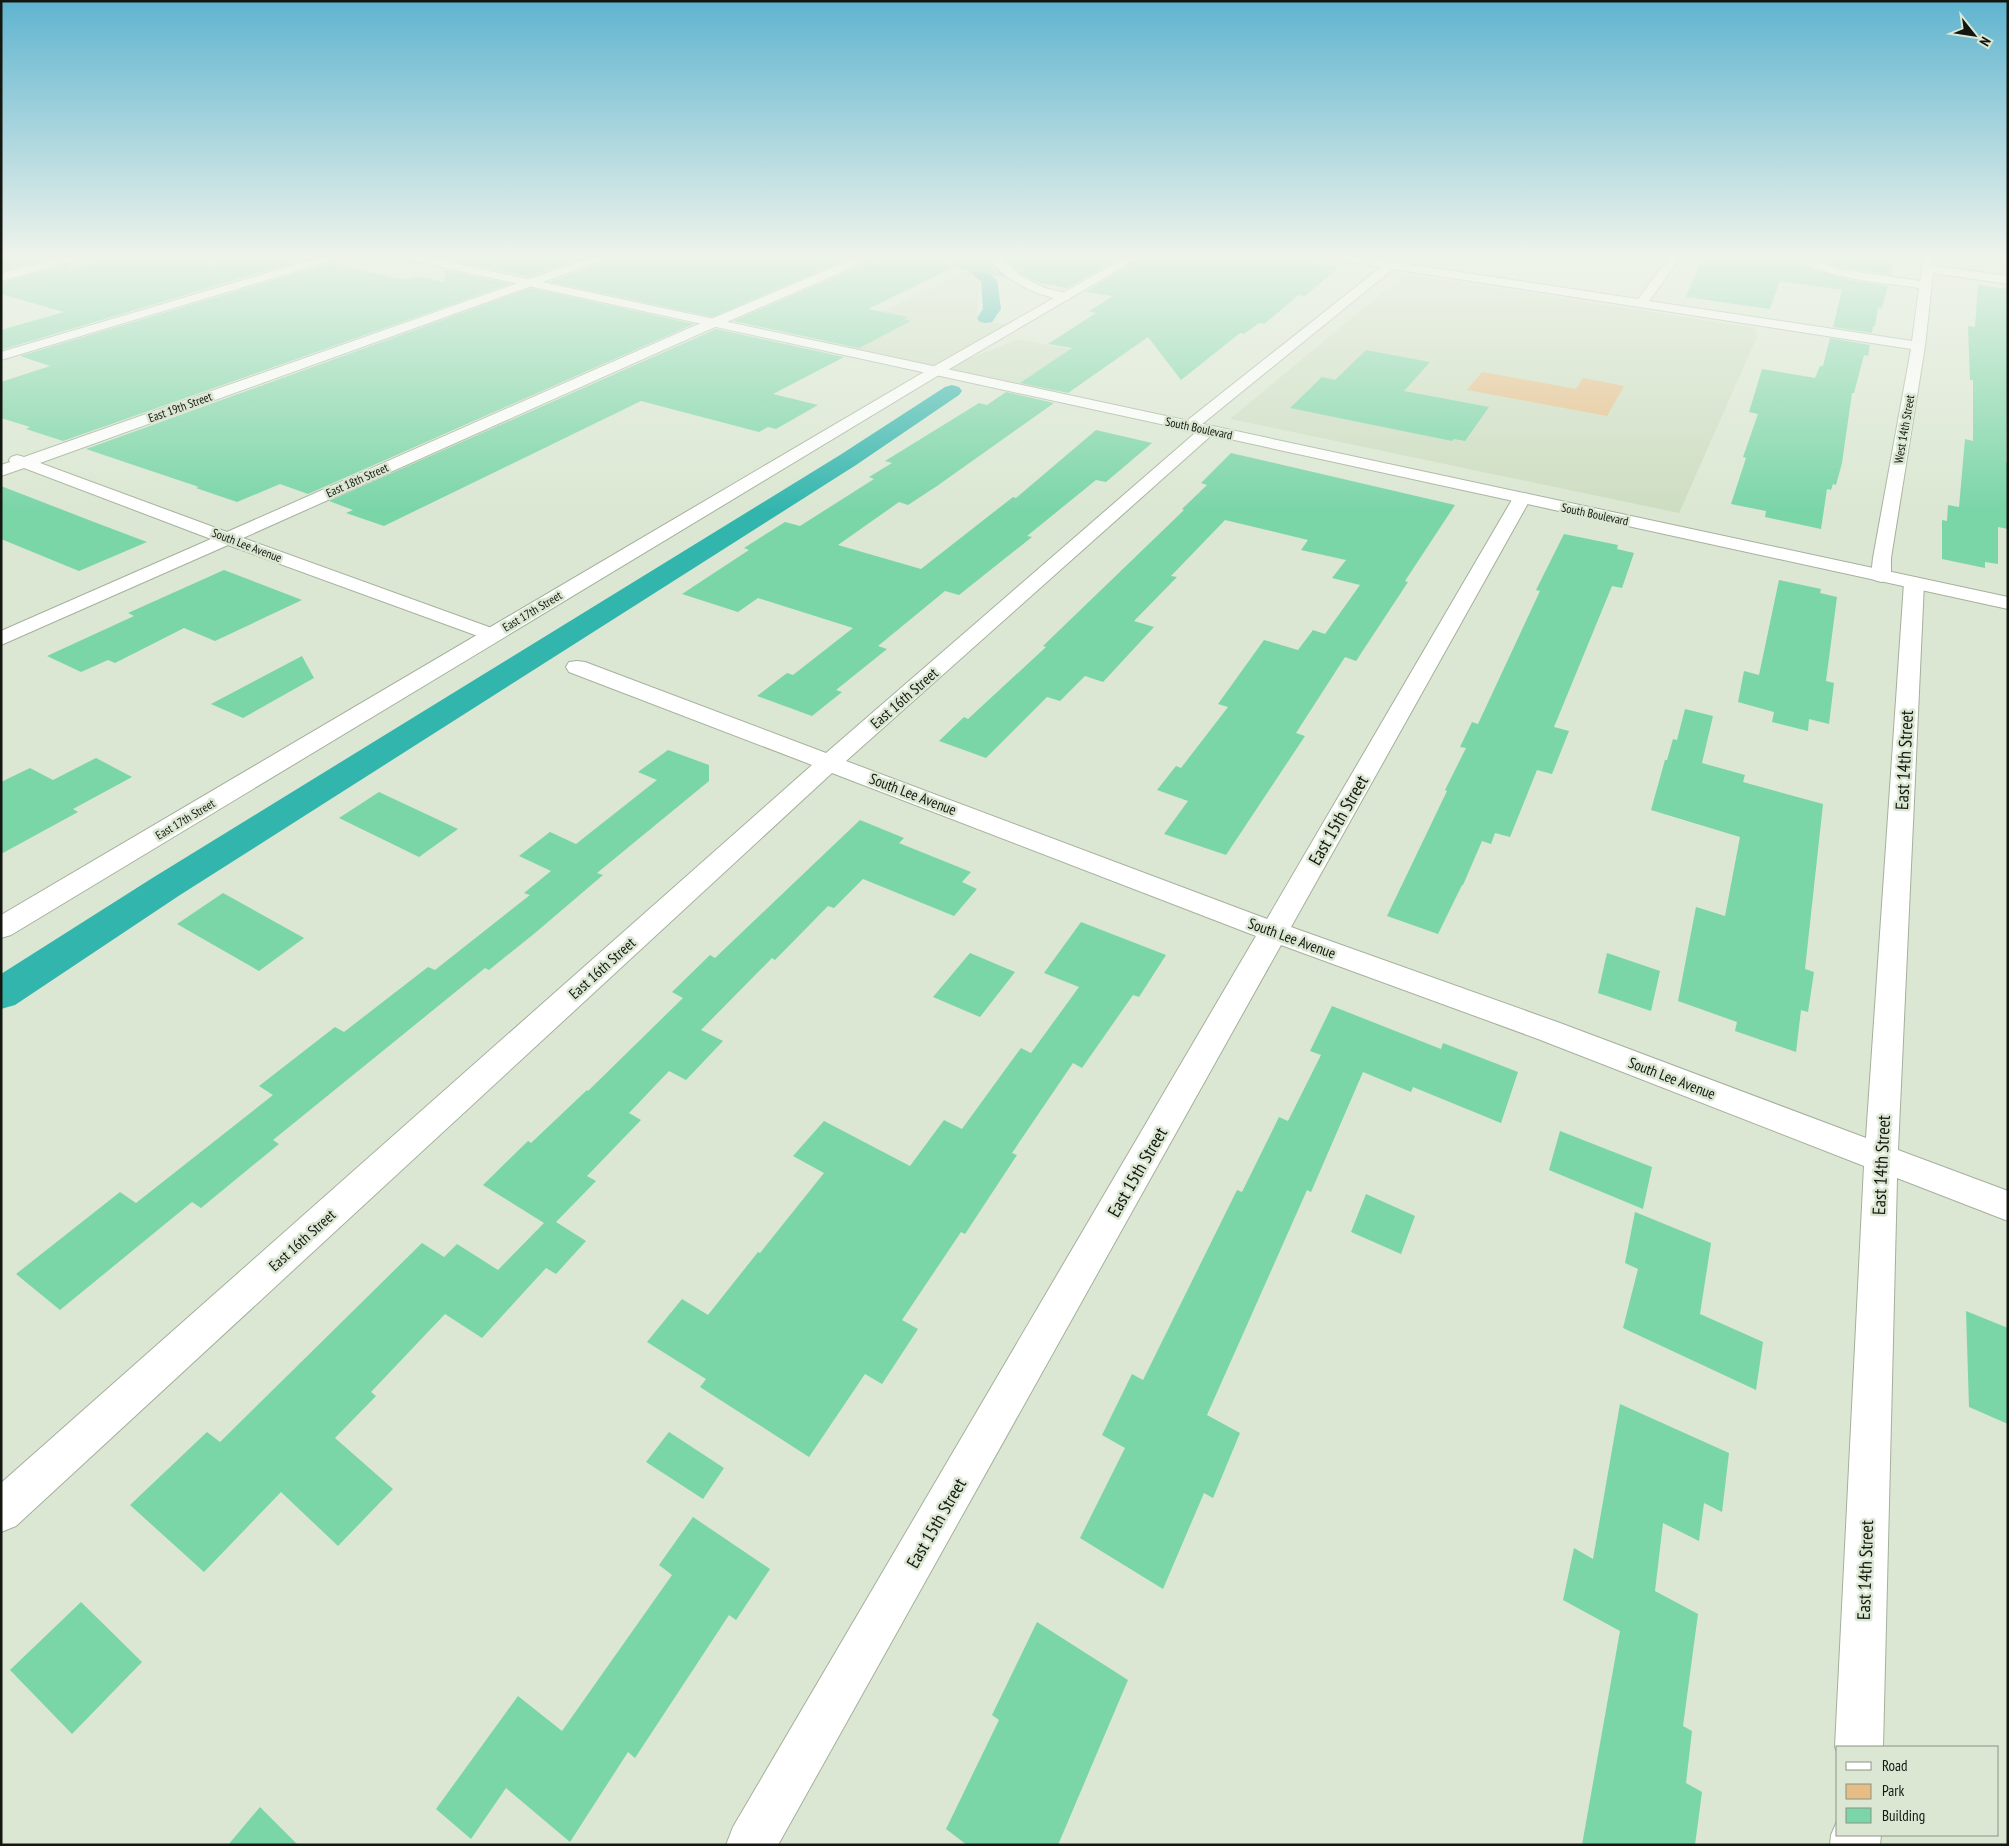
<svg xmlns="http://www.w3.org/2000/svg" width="2009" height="1846" font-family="'PT Sans Narrow',sans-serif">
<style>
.built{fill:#cdddc1}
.green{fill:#e7bd86}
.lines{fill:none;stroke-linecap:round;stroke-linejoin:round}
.canal{fill:#32b5ad;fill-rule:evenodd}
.building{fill:#7ad5a7}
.minor-casing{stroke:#a5b09c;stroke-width:2}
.tertiary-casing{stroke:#a5b09c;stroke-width:2}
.primary-casing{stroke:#a5b09c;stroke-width:2}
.minor{fill:#fff;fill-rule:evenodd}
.tertiary{fill:#fff;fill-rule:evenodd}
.primary{fill:#fff;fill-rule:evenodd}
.labels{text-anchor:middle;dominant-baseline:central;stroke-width:5;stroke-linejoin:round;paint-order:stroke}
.far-street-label{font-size:12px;fill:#131710;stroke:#dbe7d2}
.street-label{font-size:15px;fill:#131710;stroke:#dbe7d2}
.near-street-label{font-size:18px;fill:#131710;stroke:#dbe7d2}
</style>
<rect width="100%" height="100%" fill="#dbe7d2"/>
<path class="built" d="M 969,270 L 979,279 L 977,319 L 1013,326 L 939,370 L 1019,339 L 1108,357 L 1049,396 L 812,345 Z
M 1405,274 L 1755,328 L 1757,337 L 1679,513 L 1230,419 Z"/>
<path class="green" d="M 1482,372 L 1576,389 L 1583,378 L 1624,386 L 1607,416 L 1467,390 Z"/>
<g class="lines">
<path class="canal" d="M 949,253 L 966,253 L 997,280 L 1001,309 L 992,322 L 986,323 L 980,322 L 977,318 L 983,309 L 981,282 Z
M 952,385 L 959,387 L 962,391 L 959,395 L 856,465 L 180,895 L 15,1005 L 1,1009 L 1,974 L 154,877 L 840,455 L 945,387 Z"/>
</g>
<path class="building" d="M 1,253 L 20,253 L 45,260 L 1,271 Z
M 158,253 L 166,253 L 213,265 L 254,253 L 286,253 L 309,258 L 1,350 L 1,330 L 64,312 L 1,294 L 1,283 L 66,265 L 74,268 L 121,255 L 136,259 Z
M 482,253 L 598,253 L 529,277 L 462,263 L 479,257 Z
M 622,253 L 815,253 L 848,259 L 712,317 L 549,282 L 619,257 Z
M 955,253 L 982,253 L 1006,277 L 954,268 L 954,267 L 868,309 L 908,317 L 904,319 L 911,321 L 859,348 L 733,321 L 868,263 L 877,264 L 898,255 L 954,265 Z
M 999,253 L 1129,253 L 1067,288 L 1040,283 L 1023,275 Z
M 1149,253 L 1255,253 L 1339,267 L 1305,296 L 1299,295 L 1264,324 L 1259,323 L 1244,334 L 1240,333 L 1181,380 L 1148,337 L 1068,393 L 1020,383 L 1072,348 L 1048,344 L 1096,313 L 1089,311 L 1113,296 L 1085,292 Z
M 1705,253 L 1789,253 L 1800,263 L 1814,270 L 1850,280 L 1888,286 L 1882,308 L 1878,307 L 1875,326 L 1873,326 L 1872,333 L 1833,327 L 1842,290 L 1780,281 L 1770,309 L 1686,297 Z
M 1809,253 L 1894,253 L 1890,275 L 1839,267 Z
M 330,263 L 403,280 L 417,276 L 444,282 L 445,270 L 510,284 L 63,441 L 26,429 L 30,427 L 1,418 L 1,382 L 50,366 L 20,356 Z
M 1978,285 L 2008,289 L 2006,462 L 2008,463 L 2008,529 L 1998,527 L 1998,564 L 1985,562 L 1985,568 L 1942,559 L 1942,520 L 1947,521 L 1948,505 L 1959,507 L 1965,439 L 1973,441 L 1973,380 L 1970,380 L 1968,326 L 1975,327 Z
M 531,288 L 694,324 L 308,494 L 280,484 L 237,502 L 196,488 L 199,487 L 86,449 Z
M 716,329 L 844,357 L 773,394 L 818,405 L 776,429 L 768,427 L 759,432 L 641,401 L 384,526 L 346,513 L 353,510 L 329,501 Z
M 1830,338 L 1870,345 L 1868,356 L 1864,355 L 1854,393 L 1852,393 L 1842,463 L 1836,485 L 1833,484 L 1831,490 L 1827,489 L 1821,529 L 1765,517 L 1766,511 L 1731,504 L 1746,458 L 1743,457 L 1758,414 L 1749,412 L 1762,369 L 1815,378 L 1820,366 L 1823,366 Z
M 1366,350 L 1430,362 L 1404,391 L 1489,407 L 1465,441 L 1454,439 L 1452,441 L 1290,408 L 1322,377 L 1335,380 Z
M 1006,392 L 1054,403 L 937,486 L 908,505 L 899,502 L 838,545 L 921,569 L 1013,497 L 1016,498 L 1096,430 L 1152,443 L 1106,482 L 1096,480 L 1027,536 L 1032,537 L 959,595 L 945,591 L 878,646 L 887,649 L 836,690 L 842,692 L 812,716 L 757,696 L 787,673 L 793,675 L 853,628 L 758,598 L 738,612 L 682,594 L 749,550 L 744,548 L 785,522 L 800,526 L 874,479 L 869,477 L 892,463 L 885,461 L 979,403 L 987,405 Z
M 1231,453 L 1455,505 L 1405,581 L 1408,582 L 1356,661 L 1345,657 L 1296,733 L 1305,736 L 1226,855 L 1164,834 L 1188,801 L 1157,790 L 1176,766 L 1181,768 L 1228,707 L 1218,704 L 1264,640 L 1298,650 L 1313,630 L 1325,634 L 1360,585 L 1332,578 L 1346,560 L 1301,550 L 1308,540 L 1225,520 L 1171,576 L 1177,577 L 1134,621 L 1154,627 L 1103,682 L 1085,676 L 1060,701 L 1047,697 L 986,758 L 939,741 L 964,717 L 968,719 L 1046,647 L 1043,646 L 1184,510 L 1182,509 L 1207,485 L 1201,483 Z
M 1,486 L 94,522 L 147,542 L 79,571 L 1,539 Z
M 1564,534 L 1618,545 L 1617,549 L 1634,553 L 1622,588 L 1612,586 L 1554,727 L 1569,731 L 1552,774 L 1537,770 L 1510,837 L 1495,833 L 1491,844 L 1482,841 L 1463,885 L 1462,885 L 1438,934 L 1387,916 L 1447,791 L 1445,790 L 1466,748 L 1460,747 L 1472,722 L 1478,724 L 1540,591 L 1536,590 Z
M 224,570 L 302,600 L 215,641 L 184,628 L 115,663 L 108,660 L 81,672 L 47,656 L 134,616 L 128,613 Z
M 1779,580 L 1821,589 L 1820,593 L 1837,597 L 1826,681 L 1834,683 L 1829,724 L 1809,719 L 1808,731 L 1772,722 L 1774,712 L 1738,702 L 1744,671 L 1759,675 Z
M 302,656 L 314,678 L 243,718 L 211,704 Z
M 1685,709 L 1713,716 L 1702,763 L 1745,775 L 1743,782 L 1823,804 L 1805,969 L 1814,972 L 1808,1012 L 1801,1010 L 1796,1052 L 1735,1031 L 1737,1022 L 1678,1001 L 1696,907 L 1725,916 L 1740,837 L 1651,810 L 1665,760 L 1667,760 L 1673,739 L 1677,740 Z
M 668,750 L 709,765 L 709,781 L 597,873 L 603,875 L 535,933 L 489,970 L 485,968 L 273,1140 L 279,1144 L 201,1208 L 192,1202 L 60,1310 L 16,1274 L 120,1192 L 136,1203 L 273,1095 L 259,1086 L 335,1027 L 344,1032 L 428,967 L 435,970 L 530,895 L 524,893 L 551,871 L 519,856 L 550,832 L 576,844 L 657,780 L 638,772 Z
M 96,758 L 132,777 L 73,809 L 78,812 L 1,854 L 1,782 L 30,768 L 53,780 Z
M 379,792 L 458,829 L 419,857 L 339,818 Z
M 860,820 L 904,838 L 899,843 L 971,872 L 962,882 L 977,889 L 954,916 L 863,879 L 834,908 L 828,906 L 775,960 L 772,958 L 701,1030 L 723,1041 L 686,1080 L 669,1071 L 629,1113 L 641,1120 L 587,1176 L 596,1181 L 556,1222 L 586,1241 L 556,1274 L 546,1268 L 482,1338 L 445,1314 L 371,1392 L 376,1396 L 335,1438 L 393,1489 L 338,1546 L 281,1492 L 204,1572 L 130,1505 L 207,1432 L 220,1442 L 422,1243 L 444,1257 L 457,1244 L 498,1270 L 544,1223 L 483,1185 L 528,1141 L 531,1143 L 587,1090 L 588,1091 L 683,998 L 672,992 L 710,955 L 715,958 Z
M 223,893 L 304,938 L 259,971 L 177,924 Z
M 1081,922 L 1166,955 L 1139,997 L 1133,995 L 1082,1068 L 1073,1063 L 1012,1153 L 1017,1155 L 965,1234 L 961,1232 L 902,1320 L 918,1329 L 882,1384 L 865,1374 L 809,1457 L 700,1387 L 706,1379 L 647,1342 L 682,1299 L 708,1315 L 758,1252 L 760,1253 L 824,1173 L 793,1156 L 824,1121 L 910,1166 L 944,1120 L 962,1129 L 1021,1048 L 1031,1053 L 1079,987 L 1044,973 Z
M 970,953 L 1015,972 L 980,1017 L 933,997 Z
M 1607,953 L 1660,971 L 1651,1011 L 1598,993 Z
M 1332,1006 L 1441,1049 L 1443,1043 L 1518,1072 L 1501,1123 L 1413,1087 L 1411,1092 L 1363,1072 L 1311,1192 L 1307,1190 L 1207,1415 L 1240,1433 L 1213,1498 L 1204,1493 L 1163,1589 L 1080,1538 L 1125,1448 L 1102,1435 L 1132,1374 L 1143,1380 L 1237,1190 L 1242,1192 L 1279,1117 L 1288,1121 L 1321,1055 L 1310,1051 Z
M 1560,1131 L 1652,1167 L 1643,1209 L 1549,1170 Z
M 1366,1194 L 1415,1216 L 1401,1254 L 1351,1232 Z
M 1635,1212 L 1711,1243 L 1700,1314 L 1763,1342 L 1756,1390 L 1623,1328 L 1638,1269 L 1625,1263 Z
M 1966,1311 L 2008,1328 L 2008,1424 L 1969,1407 Z
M 1620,1404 L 1729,1453 L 1722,1512 L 1704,1503 L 1699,1541 L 1663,1523 L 1655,1591 L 1698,1614 L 1683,1726 L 1692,1731 L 1686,1783 L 1702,1792 L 1695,1845 L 1582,1845 L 1620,1631 L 1563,1600 L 1574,1548 L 1593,1559 Z
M 669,1432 L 724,1468 L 703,1499 L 646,1462 Z
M 693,1517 L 770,1569 L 736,1620 L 729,1615 L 635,1758 L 628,1752 L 570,1842 L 506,1788 L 471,1839 L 436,1809 L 518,1696 L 562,1731 L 672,1575 L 659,1565 Z
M 81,1602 L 142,1662 L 72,1734 L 10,1670 Z
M 1037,1622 L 1128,1680 L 1058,1845 L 967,1845 L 946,1829 L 999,1720 L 992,1715 Z
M 260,1807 L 298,1845 L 228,1845 Z"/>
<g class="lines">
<g class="minor-casing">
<path id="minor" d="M 79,253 L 98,253 L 96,255 L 1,281 L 1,273 Z
M 334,253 L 352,253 L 350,255 L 1,360 L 1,352 Z
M 463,253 L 480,253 L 478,255 L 447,266 L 443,268 L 437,264 L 439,262 Z
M 603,253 L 620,253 L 618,255 L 40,463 L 227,532 L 687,329 L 867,253 L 883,253 L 881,255 L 697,335 L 243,538 L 500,631 L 503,635 L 500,639 L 493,641 L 486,639 L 228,545 L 1,645 L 1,631 L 211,539 L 24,468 L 1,476 L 1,465 L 10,462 L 9,460 L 11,457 L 17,455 L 24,457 Z
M 984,253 L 996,253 L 1022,277 L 1045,288 L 1069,294 L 1071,297 L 1069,300 C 1063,301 1056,299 1050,297 C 1023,290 1001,275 984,253 Z
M 1308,253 L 1336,253 L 1388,261 L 1399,255 L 1405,258 L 1400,263 L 1638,299 L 1672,253 L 1684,253 L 1649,301 L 1912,341 L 1919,288 C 1887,283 1811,278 1791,253 L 1805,253 L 1838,269 L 1920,281 L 1925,253 L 1937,253 L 1934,266 L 2008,276 L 2008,284 L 1933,273 L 1925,346 L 1891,558 L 1891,576 L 1888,580 L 1881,582 L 1874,580 L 1871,576 L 1873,558 L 1911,349 L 1393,269 L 1196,429 L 1184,429 L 1182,426 L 1184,423 L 1381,267 L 1314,256 Z
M 1208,425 L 1214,427 L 1216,430 L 1214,433 L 846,761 L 1267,919 L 1513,498 L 1516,494 L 1522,493 L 1528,494 L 1531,498 L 1291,927 L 1560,1023 L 1866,1138 L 1904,583 L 1907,579 L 1914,577 L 1921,579 L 1924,583 L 1898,1150 L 2008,1191 L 2008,1221 L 1897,1178 L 1883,1747 L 1838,1747 L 1838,1753 L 1835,1747 L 1864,1166 L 1538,1039 L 1281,945 L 778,1845 L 726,1845 L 733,1827 L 1256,936 L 832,773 L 16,1526 L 1,1532 L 1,1483 L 812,765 L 569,672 L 566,667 L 569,662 L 577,661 L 585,662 L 826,753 L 1202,427 Z
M 1838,1819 L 1838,1835 L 1881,1835 L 1880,1845 L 1830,1845 L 1831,1835 Z"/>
</g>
<g class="tertiary-casing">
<path id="tertiary" d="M 385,253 L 407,253 L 2008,597 L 2008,609 L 391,256 Z"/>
</g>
<g class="primary-casing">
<path id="primary" d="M 1133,253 L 1147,253 L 939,375 L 11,935 L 1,938 L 1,915 L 929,369 Z"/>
</g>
<use href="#minor" class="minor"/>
<use href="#tertiary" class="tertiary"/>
<use href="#primary" class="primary"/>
</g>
<linearGradient id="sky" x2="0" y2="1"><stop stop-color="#5fb4d0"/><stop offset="0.5" stop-color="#eff4eb"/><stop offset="1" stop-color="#eff4eb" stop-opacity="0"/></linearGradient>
<rect width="2009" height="511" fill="url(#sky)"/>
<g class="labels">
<g class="far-street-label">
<text transform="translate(180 407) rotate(-20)">East 19th Street</text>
<text transform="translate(1199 428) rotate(12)">South Boulevard</text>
<text transform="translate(1904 429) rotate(-80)">West 14th Street</text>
<text transform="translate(357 480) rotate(-24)">East 18th Street</text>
<text transform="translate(1595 514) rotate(12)">South Boulevard</text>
<text transform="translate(247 545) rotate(21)">South Lee Avenue</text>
<text transform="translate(532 611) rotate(-31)">East 17th Street</text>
<text transform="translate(185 819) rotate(-31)">East 17th Street</text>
</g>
<g class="street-label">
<text transform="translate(904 698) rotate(-41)">East 16th Street</text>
<text transform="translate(913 794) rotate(21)">South Lee Avenue</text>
<text transform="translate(1292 938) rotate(20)">South Lee Avenue</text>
<text transform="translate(602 968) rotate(-42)">East 16th Street</text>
<text transform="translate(1672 1078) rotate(21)">South Lee Avenue</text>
<text transform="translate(302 1240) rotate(-42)">East 16th Street</text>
</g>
<g class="near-street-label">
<text transform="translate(1904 760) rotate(-87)">East 14th Street</text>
<text transform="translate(1338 820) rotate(-60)">East 15th Street</text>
<text transform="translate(1881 1165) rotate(-87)">East 14th Street</text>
<text transform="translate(1137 1172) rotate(-60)">East 15th Street</text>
<text transform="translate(936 1523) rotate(-60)">East 15th Street</text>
<text transform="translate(1865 1570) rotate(-88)">East 14th Street</text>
</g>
</g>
<rect width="2009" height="1846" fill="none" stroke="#131710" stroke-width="5"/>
<rect x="1836" y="1746" width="162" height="90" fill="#dbe7d2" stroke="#8b9484"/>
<rect x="1846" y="1762" width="25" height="8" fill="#ffffff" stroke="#8b9484"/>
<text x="1882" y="1771" font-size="15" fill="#131710">Road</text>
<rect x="1846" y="1784" width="25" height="15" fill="#e7bd86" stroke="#8b9484"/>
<text x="1882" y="1796" font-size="15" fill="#131710">Park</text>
<rect x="1846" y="1808" width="25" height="15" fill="#7ad5a7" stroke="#8b9484"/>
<text x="1882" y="1821" font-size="15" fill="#131710">Building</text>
<g transform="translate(1974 35) rotate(120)" stroke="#dbe7d2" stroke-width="4" paint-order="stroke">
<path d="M0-4L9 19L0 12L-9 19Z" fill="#131710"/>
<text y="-8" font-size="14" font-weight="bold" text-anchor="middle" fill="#131710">N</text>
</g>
</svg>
